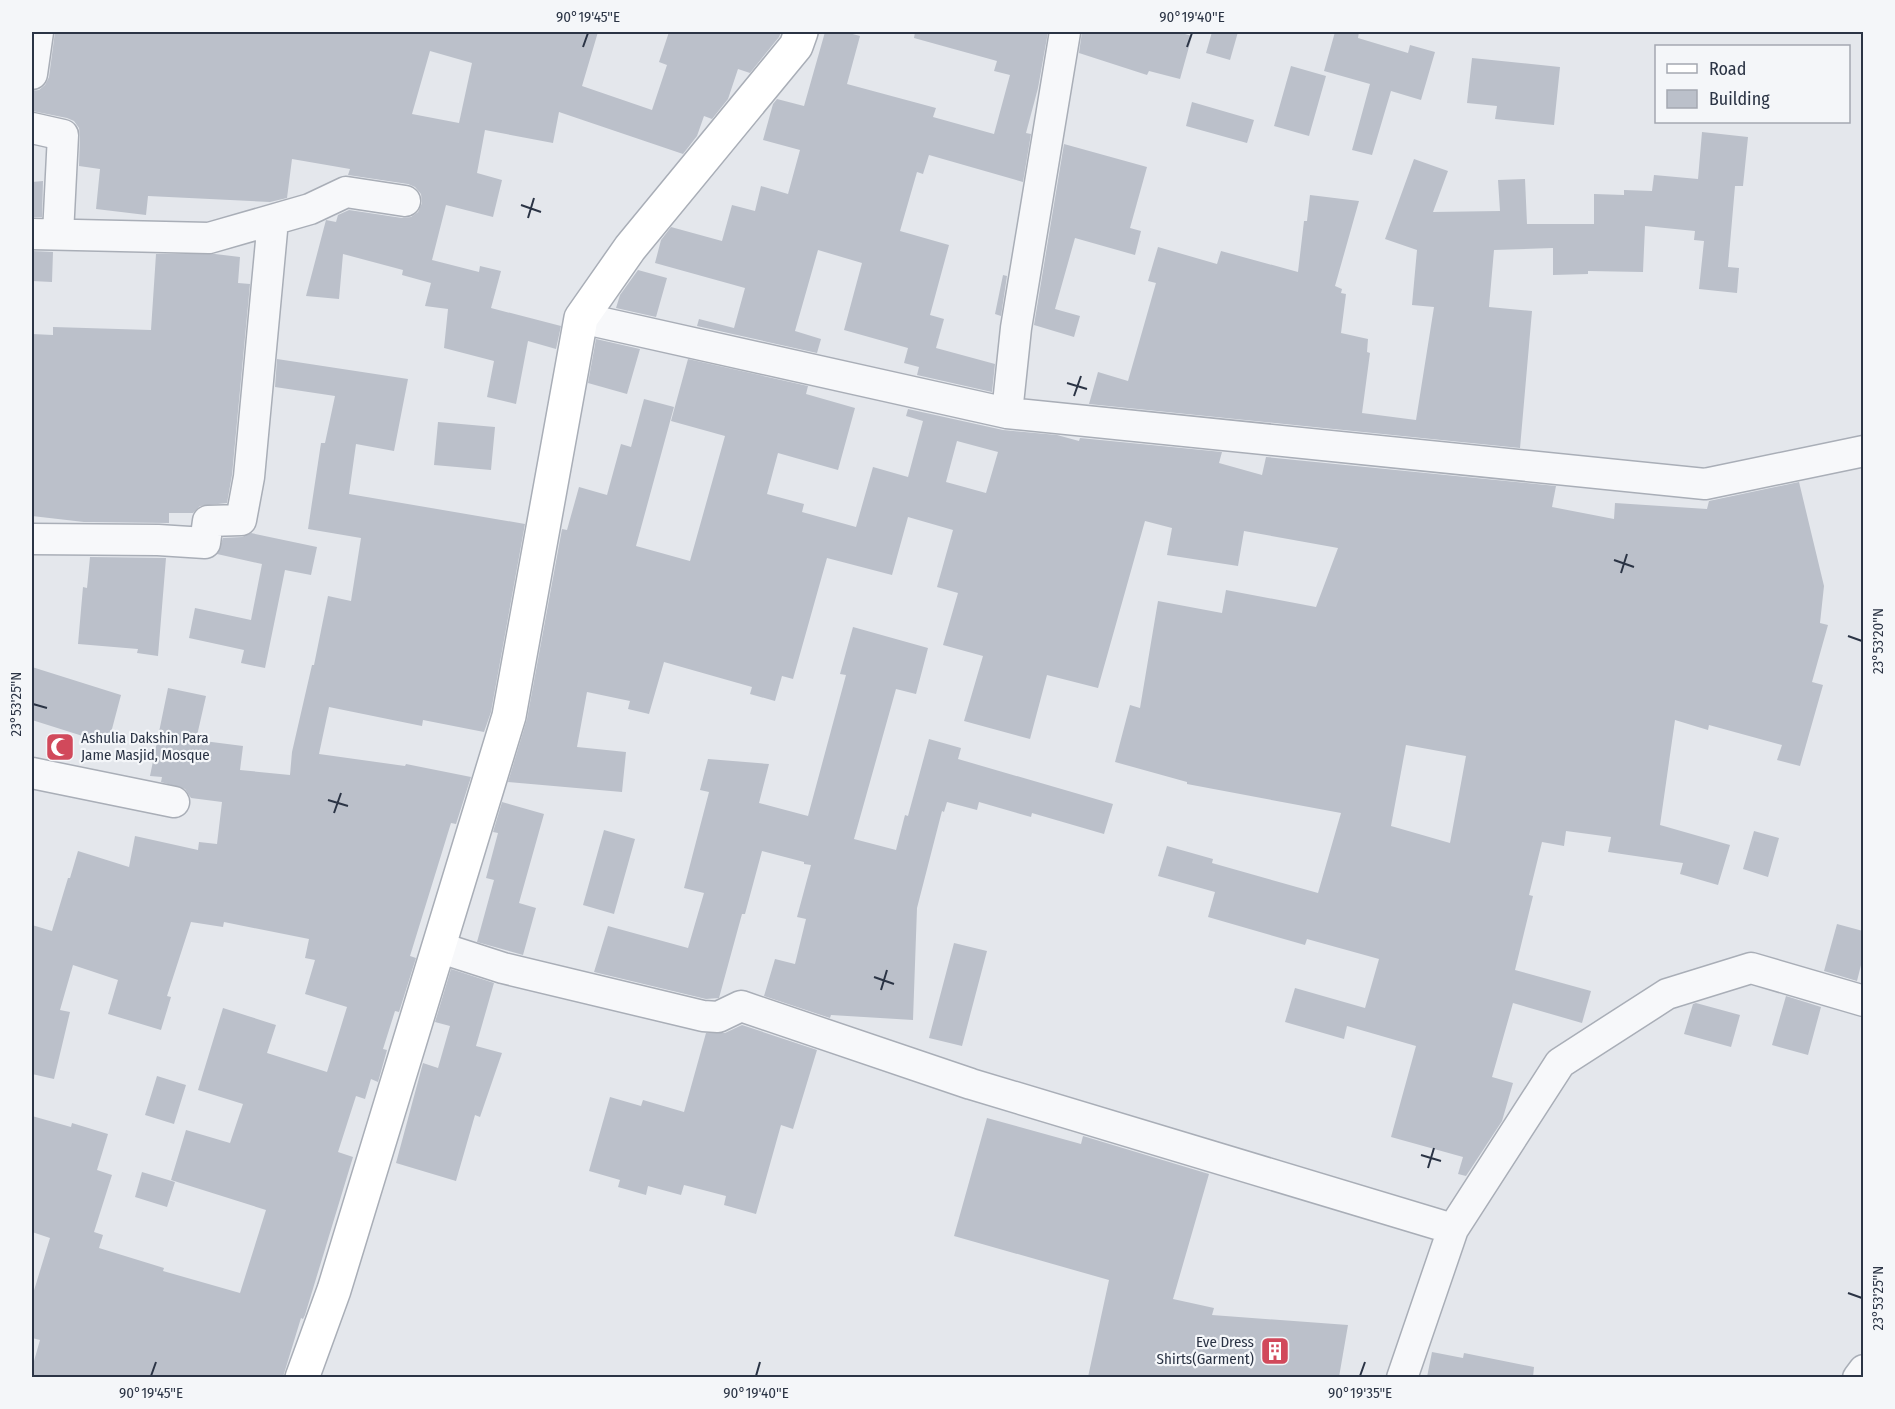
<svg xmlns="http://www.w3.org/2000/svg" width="1895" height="1409" font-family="'Fira Sans Condensed',sans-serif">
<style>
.building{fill:#bbc0ca;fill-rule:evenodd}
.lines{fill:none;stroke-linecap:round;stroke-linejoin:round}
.street-casing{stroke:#a9aeb7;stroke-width:33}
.secondary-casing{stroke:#a9aeb7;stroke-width:36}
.street{stroke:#f7f8fa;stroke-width:30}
.secondary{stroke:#fff;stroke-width:33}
.ticks{fill:none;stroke:#2b3445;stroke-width:2}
.labels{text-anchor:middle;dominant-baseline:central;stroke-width:4.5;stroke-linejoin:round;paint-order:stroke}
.poi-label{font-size:15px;fill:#2b3445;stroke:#f4f6f9;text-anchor:start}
.neatline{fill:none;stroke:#2b3445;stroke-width:2}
.ticks-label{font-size:15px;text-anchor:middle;fill:#2b3445}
</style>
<rect width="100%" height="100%" fill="#e4e7ec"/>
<path class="building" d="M 55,32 L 598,32 L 582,86 L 652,110 L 667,65 L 659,62 L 669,32 L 781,32 L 779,37 L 750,73 L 738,69 L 728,99 L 712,119 L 704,116 L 697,136 L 683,154 L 559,112 L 553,143 L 485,130 L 477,173 L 502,180 L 493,217 L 446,205 L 432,260 L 479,272 L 480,266 L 501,271 L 491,308 L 561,326 L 556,349 L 528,341 L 516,404 L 487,397 L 494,361 L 444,348 L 448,309 L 425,306 L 431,283 L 402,275 L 403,270 L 343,254 L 339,299 L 306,296 L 326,220 L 336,222 L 338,215 L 349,210 L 402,218 L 411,217 L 418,212 L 422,203 L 421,194 L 415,187 L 408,184 L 348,175 L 350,169 L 292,159 L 287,198 L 270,202 L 148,196 L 146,215 L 96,209 L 100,169 L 79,166 L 80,136 L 79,128 L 74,121 L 67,118 L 32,111 L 32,91 L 39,90 L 45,85 L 49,77 ZM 430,51 L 472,63 L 459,123 L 412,114 Z
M 825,32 L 845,32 L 860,36 L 847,84 L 936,108 L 933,117 L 994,134 L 1010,75 L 994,71 L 997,61 L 914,38 L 915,32 L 1048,32 L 1038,88 L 1026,133 L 1031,134 L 1023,182 L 929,155 L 923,174 L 917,172 L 900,231 L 949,245 L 930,315 L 944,319 L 936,348 L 995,364 L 992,392 L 917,375 L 919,367 L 904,363 L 908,348 L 844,330 L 862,263 L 818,250 L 795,331 L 821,339 L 817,353 L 697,326 L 699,319 L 734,328 L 745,288 L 655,263 L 661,240 L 671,227 L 722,241 L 732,205 L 755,211 L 761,186 L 788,194 L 800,150 L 763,140 L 773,104 L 777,99 L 804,106 Z
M 1082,32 L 1178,32 L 1192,36 L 1180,79 L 1149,71 L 1147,75 L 1079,53 Z
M 1212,32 L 1238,32 L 1230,60 L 1206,53 Z
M 1335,32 L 1359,32 L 1358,38 L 1408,53 L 1410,45 L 1435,52 L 1421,100 L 1391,91 L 1372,155 L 1352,150 L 1370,84 L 1324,71 Z
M 1472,58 L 1560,67 L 1554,125 L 1495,119 L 1497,106 L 1467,103 Z
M 1291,66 L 1326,76 L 1309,136 L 1274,126 Z
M 1192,102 L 1254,120 L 1247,143 L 1186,126 Z
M 1702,132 L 1748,137 L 1743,186 L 1735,186 L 1728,267 L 1739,268 L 1737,293 L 1699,289 L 1704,241 L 1694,240 L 1695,231 L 1645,226 L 1643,272 L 1588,271 L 1588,274 L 1553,275 L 1553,248 L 1494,250 L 1489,307 L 1532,311 L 1520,448 L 1089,404 L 1098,372 L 1128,381 L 1156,283 L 1148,281 L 1158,247 L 1217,264 L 1221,251 L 1298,272 L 1304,221 L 1307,221 L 1310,195 L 1359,201 L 1335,286 L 1342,289 L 1341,293 L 1346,294 L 1341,333 L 1368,339 L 1367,352 L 1370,353 L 1362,413 L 1416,420 L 1434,307 L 1412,305 L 1417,250 L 1385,239 L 1414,159 L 1448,171 L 1433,212 L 1500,211 L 1498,180 L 1525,179 L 1527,224 L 1594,224 L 1594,194 L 1624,195 L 1624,190 L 1652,191 L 1654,175 L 1698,179 Z
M 1064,144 L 1147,167 L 1130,228 L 1141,231 L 1135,255 L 1075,238 L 1055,309 L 1080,316 L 1074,337 L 1034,325 Z
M 43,181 L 42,217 L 32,217 L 32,182 Z
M 32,251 L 53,252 L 52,282 L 32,281 Z
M 156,254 L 215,254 L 240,257 L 238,283 L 250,284 L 232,475 L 227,503 L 200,506 L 193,513 L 169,513 L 169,523 L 84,522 L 32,516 L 32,334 L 53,335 L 53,327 L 151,330 Z
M 638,270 L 667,278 L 656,317 L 616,308 L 620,295 Z
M 1003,275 L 1007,276 L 1001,316 L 995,314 Z
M 596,339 L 640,349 L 627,394 L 588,383 Z
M 277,359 L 408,379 L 394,451 L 356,444 L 349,494 L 525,524 L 491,712 L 484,732 L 423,720 L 422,726 L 329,707 L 319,754 L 405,766 L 406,764 L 471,777 L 456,824 L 451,823 L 410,956 L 416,958 L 399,1012 L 395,1011 L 383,1049 L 387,1050 L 378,1082 L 371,1079 L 365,1099 L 356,1096 L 338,1152 L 353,1157 L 305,1315 L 303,1319 L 301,1318 L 283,1377 L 32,1377 L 32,1368 L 40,1340 L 32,1338 L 32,1297 L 50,1238 L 32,1232 L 32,1116 L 71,1127 L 72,1123 L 108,1134 L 97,1170 L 112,1175 L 94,1232 L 103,1235 L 99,1248 L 164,1268 L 163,1271 L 240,1293 L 266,1210 L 171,1180 L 186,1130 L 230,1143 L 243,1104 L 198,1090 L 223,1008 L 276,1025 L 267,1053 L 327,1072 L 347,1007 L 305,994 L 315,960 L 305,958 L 309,939 L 224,922 L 223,927 L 191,922 L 167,996 L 171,997 L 161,1030 L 108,1014 L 118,980 L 73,965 L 60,1010 L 70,1012 L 54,1079 L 32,1074 L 32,925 L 52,931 L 68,878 L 70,878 L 78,851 L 129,867 L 135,836 L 198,850 L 199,842 L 217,844 L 222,802 L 191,798 L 185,789 L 161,782 L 162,777 L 150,776 L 168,688 L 206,696 L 196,740 L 243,746 L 240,770 L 290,775 L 292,752 L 312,665 L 314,665 L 328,596 L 351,601 L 361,538 L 308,529 L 321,443 L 325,443 L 335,396 L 275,387 Z
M 688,359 L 808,386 L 806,394 L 855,408 L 838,470 L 778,453 L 767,494 L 804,504 L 802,512 L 856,527 L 873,467 L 908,477 L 923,421 L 906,416 L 908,409 L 1003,430 L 1057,435 L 1079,441 L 1080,438 L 1222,452 L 1219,463 L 1262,475 L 1266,457 L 1556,486 L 1552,507 L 1614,519 L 1615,503 L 1707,509 L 1709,501 L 1799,482 L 1824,586 L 1820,623 L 1828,625 L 1812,682 L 1823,685 L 1800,766 L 1777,760 L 1782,745 L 1709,725 L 1708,730 L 1675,720 L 1660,825 L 1730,845 L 1718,885 L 1680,874 L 1683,863 L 1608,852 L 1611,837 L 1566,831 L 1564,846 L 1542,842 L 1529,895 L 1533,896 L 1515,970 L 1591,991 L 1582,1023 L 1513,1003 L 1492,1077 L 1513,1083 L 1502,1121 L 1466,1176 L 1458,1174 L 1463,1157 L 1391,1137 L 1416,1046 L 1347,1026 L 1344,1039 L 1285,1022 L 1295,988 L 1365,1008 L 1379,959 L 1307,939 L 1305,945 L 1208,917 L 1215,892 L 1158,876 L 1167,846 L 1213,859 L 1212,863 L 1318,893 L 1341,813 L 1187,784 L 1187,782 L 1115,762 L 1130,705 L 1140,708 L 1158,601 L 1222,613 L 1226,590 L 1316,607 L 1338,548 L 1244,531 L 1238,566 L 1167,555 L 1172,528 L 1145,521 L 1098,688 L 1047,675 L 1030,739 L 964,721 L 983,656 L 943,645 L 958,593 L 937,587 L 953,530 L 908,517 L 892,575 L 827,558 L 793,679 L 782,676 L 775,701 L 750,694 L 752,687 L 664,662 L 649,714 L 628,709 L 630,701 L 587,692 L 577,747 L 626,752 L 622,792 L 508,782 L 527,719 L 562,529 L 567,530 L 579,487 L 607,495 L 621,444 L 631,447 L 644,399 L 674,407 L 636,546 L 690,561 L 725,436 L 671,421 ZM 957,441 L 998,452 L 986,493 L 946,482 ZM 1406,745 L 1466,756 L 1450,843 L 1391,826 Z
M 438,422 L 495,427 L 491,470 L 434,465 Z
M 251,533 L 317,547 L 311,575 L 285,570 L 265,668 L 241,663 L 244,650 L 189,638 L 195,608 L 251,620 L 262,564 L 217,554 L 223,538 L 242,537 Z
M 90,557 L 166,558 L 158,656 L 137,653 L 138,649 L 78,644 L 83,587 L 87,588 Z
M 853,627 L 928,648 L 916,694 L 896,689 L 854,839 L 896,850 L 905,815 L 908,816 L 929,739 L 961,748 L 958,759 L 1113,804 L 1104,834 L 1032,813 L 1031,817 L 979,802 L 977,810 L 947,802 L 944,812 L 942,811 L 917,908 L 913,1020 L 831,1015 L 830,1018 L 764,996 L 775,959 L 795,964 L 806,919 L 797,917 L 811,865 L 804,864 L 804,862 L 762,851 L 745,914 L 742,914 L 719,998 L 706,999 L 594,972 L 608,926 L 688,948 L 704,893 L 684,888 L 709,792 L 700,790 L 708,759 L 769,764 L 759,803 L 808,816 L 846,675 L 840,674 Z
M 32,667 L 121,695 L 108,744 L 32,720 Z
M 502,802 L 544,814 L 519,903 L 536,908 L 523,955 L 477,942 L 494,880 L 486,878 L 498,833 L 493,832 Z
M 604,830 L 635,839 L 614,914 L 583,905 Z
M 1754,831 L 1779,838 L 1768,877 L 1743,869 Z
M 1837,924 L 1863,931 L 1863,957 L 1857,981 L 1824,971 Z
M 954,943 L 987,951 L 962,1046 L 929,1038 Z
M 451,969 L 494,983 L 476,1046 L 502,1053 L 480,1117 L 475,1115 L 456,1181 L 396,1163 L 423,1063 L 438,1068 L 450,1026 L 435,1022 Z
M 1786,996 L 1821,1007 L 1808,1055 L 1772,1045 Z
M 1696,1003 L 1740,1015 L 1731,1047 L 1684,1034 L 1693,1004 Z
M 742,1025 L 817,1050 L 793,1129 L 781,1125 L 756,1214 L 724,1205 L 726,1196 L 684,1185 L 681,1195 L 648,1186 L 646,1195 L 618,1187 L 620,1180 L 589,1171 L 610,1097 L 641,1106 L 643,1100 L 684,1112 L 706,1033 L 725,1033 Z
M 157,1076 L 186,1085 L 174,1124 L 145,1115 Z
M 987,1118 L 1081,1144 L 1083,1136 L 1209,1174 L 1173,1299 L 1214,1308 L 1212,1315 L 1348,1325 L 1339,1377 L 1088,1377 L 1109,1280 L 954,1236 Z
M 142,1172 L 175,1182 L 167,1207 L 135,1197 Z
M 1432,1352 L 1463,1358 L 1464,1353 L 1534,1367 L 1533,1377 L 1427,1377 Z"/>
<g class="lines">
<g class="street-casing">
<path id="street" d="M 32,74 L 38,32
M 32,128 L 63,135 L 58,234
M 32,234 L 209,238 L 310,209 L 346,192 L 405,201
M 581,318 L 1007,413 L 1705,484 L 1864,451
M 1007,413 L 1016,328 L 1065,32
M 32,539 L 158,540 L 205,543 L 208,521 L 241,520 L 249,477 L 273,220
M 32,773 L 174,802
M 438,947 L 503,968 L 703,1016 L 718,1017 L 741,1006 L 971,1084 L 1453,1229
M 1402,1378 L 1453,1229 L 1560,1063 L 1667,994 L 1751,968 L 1864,1001
M 1858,1378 L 1864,1370"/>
</g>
<g class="secondary-casing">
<path id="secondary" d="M 302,1378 L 334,1290 L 509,716 L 581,318 L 630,248 L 796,46 L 801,32"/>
</g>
<use href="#street" class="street"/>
<use href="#secondary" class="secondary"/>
</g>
<path class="ticks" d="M 583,47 L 588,33M 1187,47 L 1192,33M 521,205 L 541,212M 528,218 L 534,198M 1067,383 L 1087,389M 1074,396 L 1081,376M 1614,560 L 1634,567M 1621,573 L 1627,554M 1848,636 L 1862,641M 33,704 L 47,708M 328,800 L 348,806M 334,813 L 341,793M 874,977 L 894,984M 881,990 L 887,970M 1421,1155 L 1441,1161M 1428,1168 L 1434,1148M 1848,1293 L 1862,1298M 151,1376 L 156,1362M 756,1376 L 760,1362M 1360,1376 L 1365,1362"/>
<defs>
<g id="mosque-square" transform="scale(1.5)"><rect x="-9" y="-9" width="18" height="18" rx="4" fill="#d1495b" stroke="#f4f6f9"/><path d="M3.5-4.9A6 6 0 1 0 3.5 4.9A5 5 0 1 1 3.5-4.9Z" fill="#fff"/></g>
<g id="building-square" transform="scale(1.5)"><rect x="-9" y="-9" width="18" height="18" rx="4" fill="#d1495b" stroke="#f4f6f9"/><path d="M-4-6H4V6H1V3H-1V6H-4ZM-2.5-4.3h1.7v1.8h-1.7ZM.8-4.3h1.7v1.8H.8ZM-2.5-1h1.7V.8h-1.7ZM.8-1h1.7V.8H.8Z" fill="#fff"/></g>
</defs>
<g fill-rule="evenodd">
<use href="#mosque-square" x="60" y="747"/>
<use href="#building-square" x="1275" y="1351"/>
</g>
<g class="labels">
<g class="poi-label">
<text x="81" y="738">Ashulia Dakshin Para<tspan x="81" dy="17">Jame Masjid, Mosque</tspan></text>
<text x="1254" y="1342" text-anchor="end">Eve Dress<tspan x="1254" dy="17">Shirts(Garment)</tspan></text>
</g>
</g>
<rect width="1895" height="1409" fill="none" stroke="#f4f6f9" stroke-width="66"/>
<rect x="1655" y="45" width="195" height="78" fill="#f4f6f9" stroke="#a4a8b1" stroke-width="1.5"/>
<rect x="1667" y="64" width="30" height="9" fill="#ffffff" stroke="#a4a8b1" stroke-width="1.5"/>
<text x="1709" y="75" font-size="18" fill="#2b3445">Road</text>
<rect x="1667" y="90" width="30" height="18" fill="#bbc0ca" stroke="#a4a8b1" stroke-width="1.5"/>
<text x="1709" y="105" font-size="18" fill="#2b3445">Building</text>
<rect x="33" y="33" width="1829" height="1343" class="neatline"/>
<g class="ticks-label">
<text x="588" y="22">90°19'45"E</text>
<text x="1192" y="22">90°19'40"E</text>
<text transform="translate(1878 641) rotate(-90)" y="5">23°53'20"N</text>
<text transform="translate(16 704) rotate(-90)" y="5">23°53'25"N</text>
<text transform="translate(1878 1298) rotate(-90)" y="5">23°53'25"N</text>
<text x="151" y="1398">90°19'45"E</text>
<text x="756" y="1398">90°19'40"E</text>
<text x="1360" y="1398">90°19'35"E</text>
</g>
</svg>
